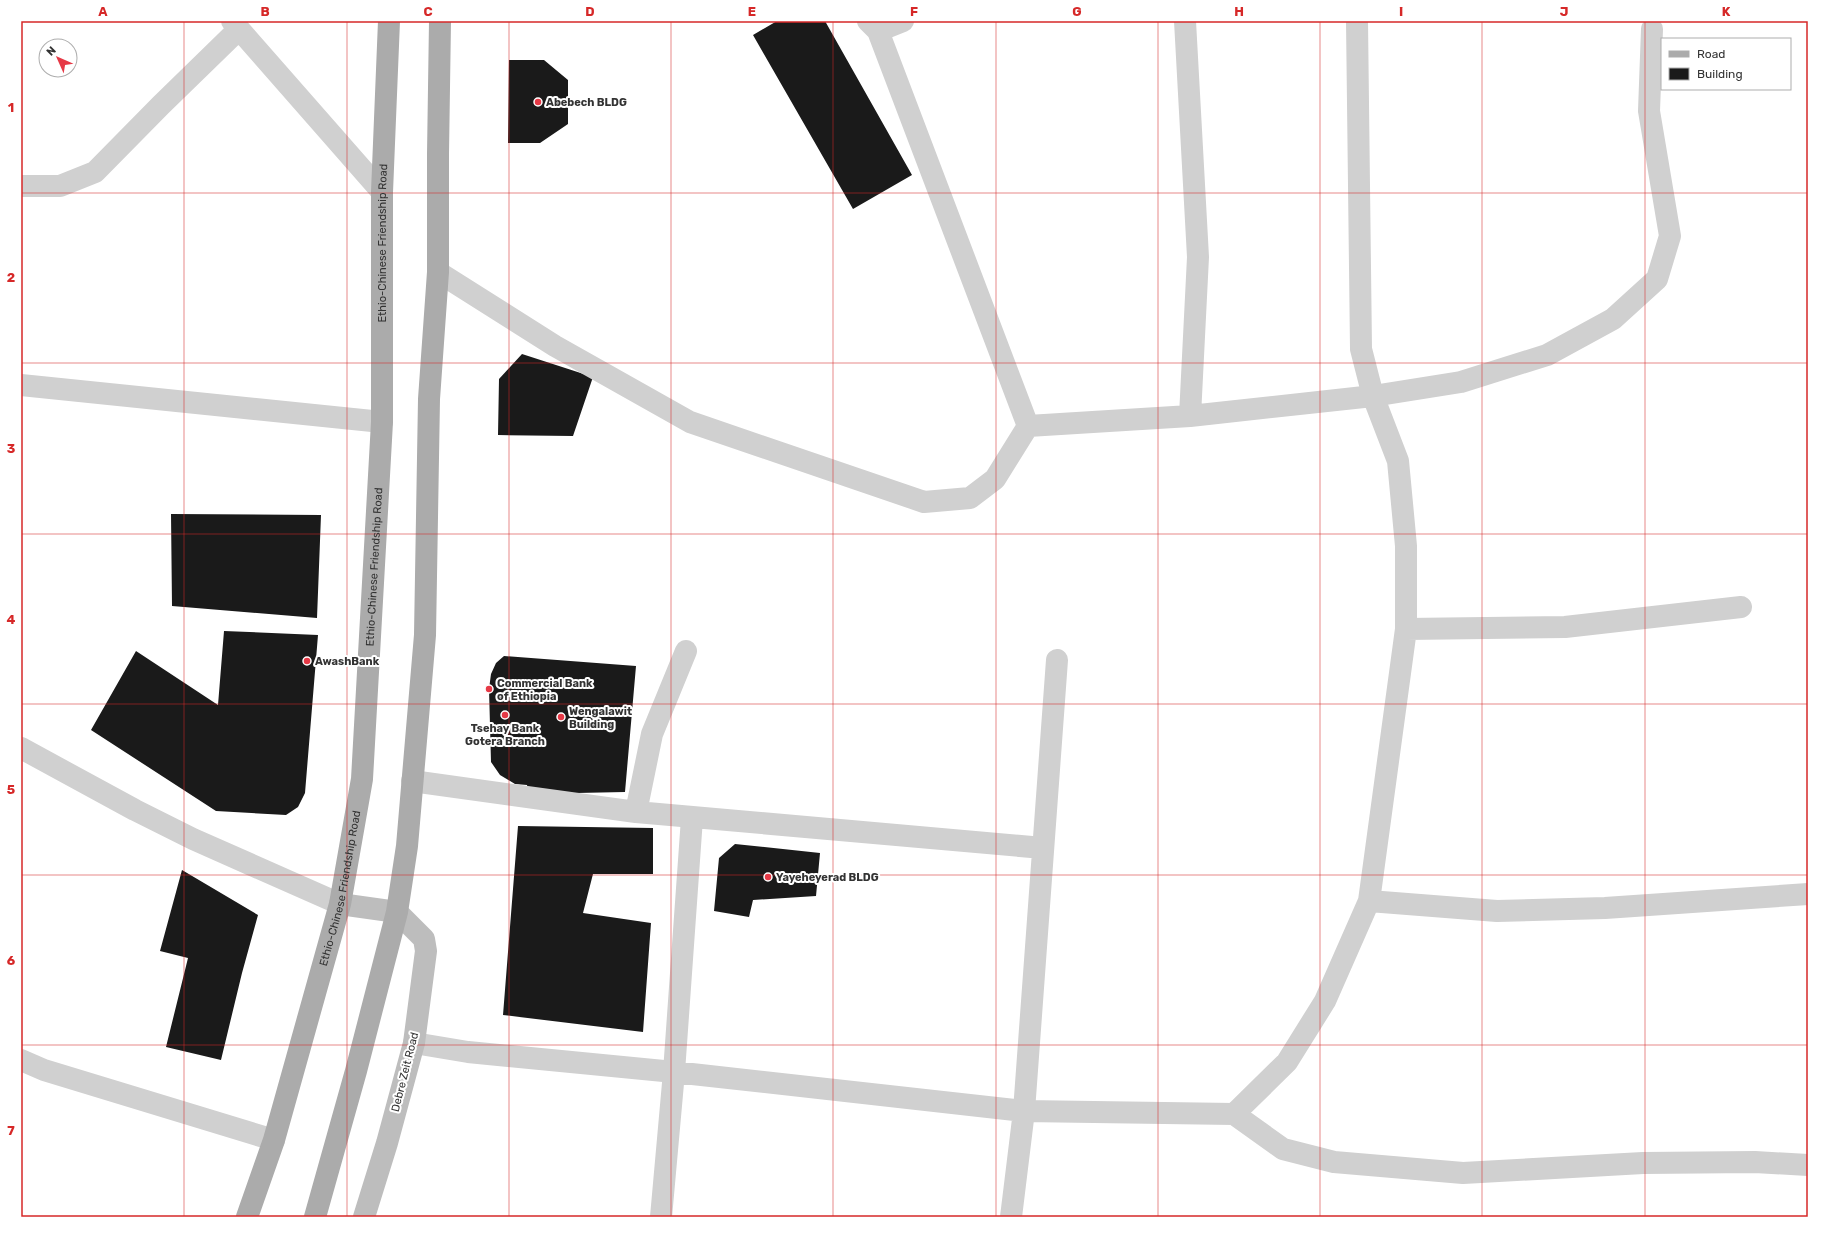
<svg xmlns="http://www.w3.org/2000/svg" width="1829" height="1238" font-family="Rubik,sans-serif">
<style>
.building{fill:#1a1a1a}
.lines{fill:none;stroke-linecap:round;stroke-linejoin:round}
.street{stroke:#d0d0d0;stroke-width:22}
.secondary{stroke:#bdbdbd;stroke-width:22}
.primary{stroke:#ababab;stroke-width:22}
.grid{fill:none;stroke:#d62828;stroke-width:1;stroke-opacity:0.55}
.poi-dot{fill:#e63946;stroke:#fff;stroke-width:1.5}
.labels{text-anchor:middle;dominant-baseline:central;stroke-width:4;stroke-linejoin:round;paint-order:stroke}
.poi-label{font-size:11px;font-weight:bold;fill:#333;stroke:#fff;text-anchor:start}
.street-label{font-size:11px;fill:#333;stroke:#fff}
.neatline{fill:none;stroke:#d62828;stroke-width:1.5}
.grid-label{font-size:13px;text-anchor:middle;font-weight:bold;fill:#d62828}
</style>
<rect width="100%" height="100%" fill="#fff"/>
<path class="building" d="M 777,21 L 825,21 L 912,175 L 853,209 L 753,35 Z
M 509,60 L 544,60 L 568,80 L 568,124 L 540,143 L 508,143 Z
M 522,354 L 593,377 L 573,436 L 498,435 L 499,379 Z
M 171,514 L 321,515 L 317,618 L 172,606 Z
M 224,631 L 318,635 L 305,793 L 298,807 L 286,815 L 216,811 L 91,730 L 136,651 L 218,705 Z
M 504,656 L 636,666 L 625,792 L 528,794 L 527,785 L 515,784 L 500,775 L 491,762 L 489,689 L 491,674 L 496,663 Z
M 518,826 L 653,828 L 653,874 L 593,874 L 583,913 L 651,923 L 643,1032 L 503,1015 Z
M 735,844 L 820,853 L 816,896 L 753,900 L 749,917 L 714,911 L 719,858 Z
M 182,870 L 258,915 L 242,973 L 221,1060 L 166,1047 L 188,958 L 160,951 Z"/>
<g class="lines">
<path class="street" d="M 232,21 L 382,192
M 868,21 L 878,31 L 1028,426
M 1185,21 L 1198,257 L 1190,416
M 878,31 L 903,21
M 21,186 L 60,186 L 95,172 L 161,105 L 239,29
M 438,272 L 555,346 L 690,422 L 924,502 L 970,498 L 995,479 L 1028,426
M 21,385 L 382,422
M 1028,426 L 1190,416 L 1373,396 L 1461,382 L 1547,355 L 1613,319 L 1657,279 L 1670,236 L 1649,111 L 1652,29
M 1406,629 L 1565,627 L 1741,607
M 21,748 L 135,810 L 193,839 L 340,904
M 412,781 L 636,812 L 1043,848
M 636,812 L 652,734 L 686,651
M 1369,901 L 1497,911 L 1605,908 L 1808,894
M 414,1043 L 468,1052 L 674,1072 L 1024,1111 L 1234,1114 L 1283,1149 L 1334,1162 L 1463,1173 L 1643,1163 L 1755,1162 L 1808,1165
M 21,1060 L 44,1070 L 274,1140
M 1234,1114 L 1287,1062 L 1325,1001 L 1369,901 L 1406,629 L 1406,546 L 1398,461 L 1373,396 L 1361,349 L 1357,21
M 661,1217 L 674,1072 L 692,818
M 1011,1217 L 1024,1111 L 1057,660"/>
<path class="secondary" d="M 340,904 L 397,912 L 424,939 L 426,951 L 414,1043 L 387,1143 L 364,1217"/>
<g class="primary">
<path id="s1" d="M 247,1217 L 274,1140 L 340,904 L 362,779 L 382,422 L 382,192 L 389,21"/>
<path d="M 315,1217 L 356,1071 L 397,912 L 407,846 L 425,635 L 429,399 L 438,272 L 438,154 L 440,21"/>
</g>
</g>
<path class="grid" d="M 184,21 L 184,1217M 347,21 L 347,1217M 509,21 L 509,1217M 671,21 L 671,1217M 833,21 L 833,1217M 996,21 L 996,1217M 1158,21 L 1158,1217M 1320,21 L 1320,1217M 1482,21 L 1482,1217M 1645,21 L 1645,1217M 21,193 L 1808,193M 21,363 L 1808,363M 21,534 L 1808,534M 21,704 L 1808,704M 21,875 L 1808,875M 21,1045 L 1808,1045"/>
<g class="poi-dot">
<circle cx="538" cy="102" r="4"/>
<circle cx="307" cy="661" r="4"/>
<circle cx="489" cy="689" r="4"/>
<circle cx="505" cy="715" r="4"/>
<circle cx="561" cy="717" r="4"/>
<circle cx="768" cy="877" r="4"/>
</g>
<g class="labels">
<g class="poi-label">
<text x="546" y="102">Abebech BLDG</text>
<text x="315" y="661">AwashBank</text>
<text x="497" y="683">Commercial Bank<tspan x="497" dy="13">of Ethiopia</tspan></text>
<text x="569" y="711">Wengalawit<tspan x="569" dy="13">Building</tspan></text>
<text x="505" y="728" text-anchor="middle">Tsehay Bank<tspan x="505" dy="13">Gotera Branch</tspan></text>
<text x="776" y="877">Yayeheyerad BLDG</text>
</g>
<g class="street-label">
<text stroke="none"><textPath href="#s1" startOffset="990">Ethio-Chinese Friendship Road</textPath></text>
<text stroke="none"><textPath href="#s1" startOffset="666">Ethio-Chinese Friendship Road</textPath></text>
<text stroke="none"><textPath href="#s1" startOffset="342">Ethio-Chinese Friendship Road</textPath></text>
<text transform="translate(405 1072) rotate(-76)">Debre Zeit Road</text>
</g>
</g>
<rect width="1829" height="1238" fill="none" stroke="#ffffff" stroke-width="44"/>
<rect x="1661" y="38" width="130" height="52" fill="#ffffff" stroke="#adadad"/>
<rect x="1669" y="51" width="20" height="6" fill="#ababab" stroke="#adadad"/>
<text x="1697" y="58" font-size="12" fill="#333333">Road</text>
<rect x="1669" y="68" width="20" height="12" fill="#1a1a1a" stroke="#adadad"/>
<text x="1697" y="78" font-size="12" fill="#333333">Building</text>
<g transform="translate(58 58) rotate(315)"><circle r="19" fill="#ffffff" stroke="#adadad"/>
<path d="M0-3L7 15L0 10L-7 15Z" fill="#e63946"/>
<text y="-6" font-size="11" font-weight="bold" text-anchor="middle" fill="#333333">N</text>
</g>
<rect x="22" y="22" width="1785" height="1194" class="neatline"/>
<g class="grid-label">
<text x="103" y="16">A</text>
<text x="265" y="16">B</text>
<text x="428" y="16">C</text>
<text x="590" y="16">D</text>
<text x="752" y="16">E</text>
<text x="914" y="16">F</text>
<text x="1077" y="16">G</text>
<text x="1239" y="16">H</text>
<text x="1401" y="16">I</text>
<text x="1564" y="16">J</text>
<text x="1726" y="16">K</text>
<text x="11" y="112">1</text>
<text x="11" y="282">2</text>
<text x="11" y="453">3</text>
<text x="11" y="624">4</text>
<text x="11" y="794">5</text>
<text x="11" y="965">6</text>
<text x="11" y="1135">7</text>
</g>
</svg>
